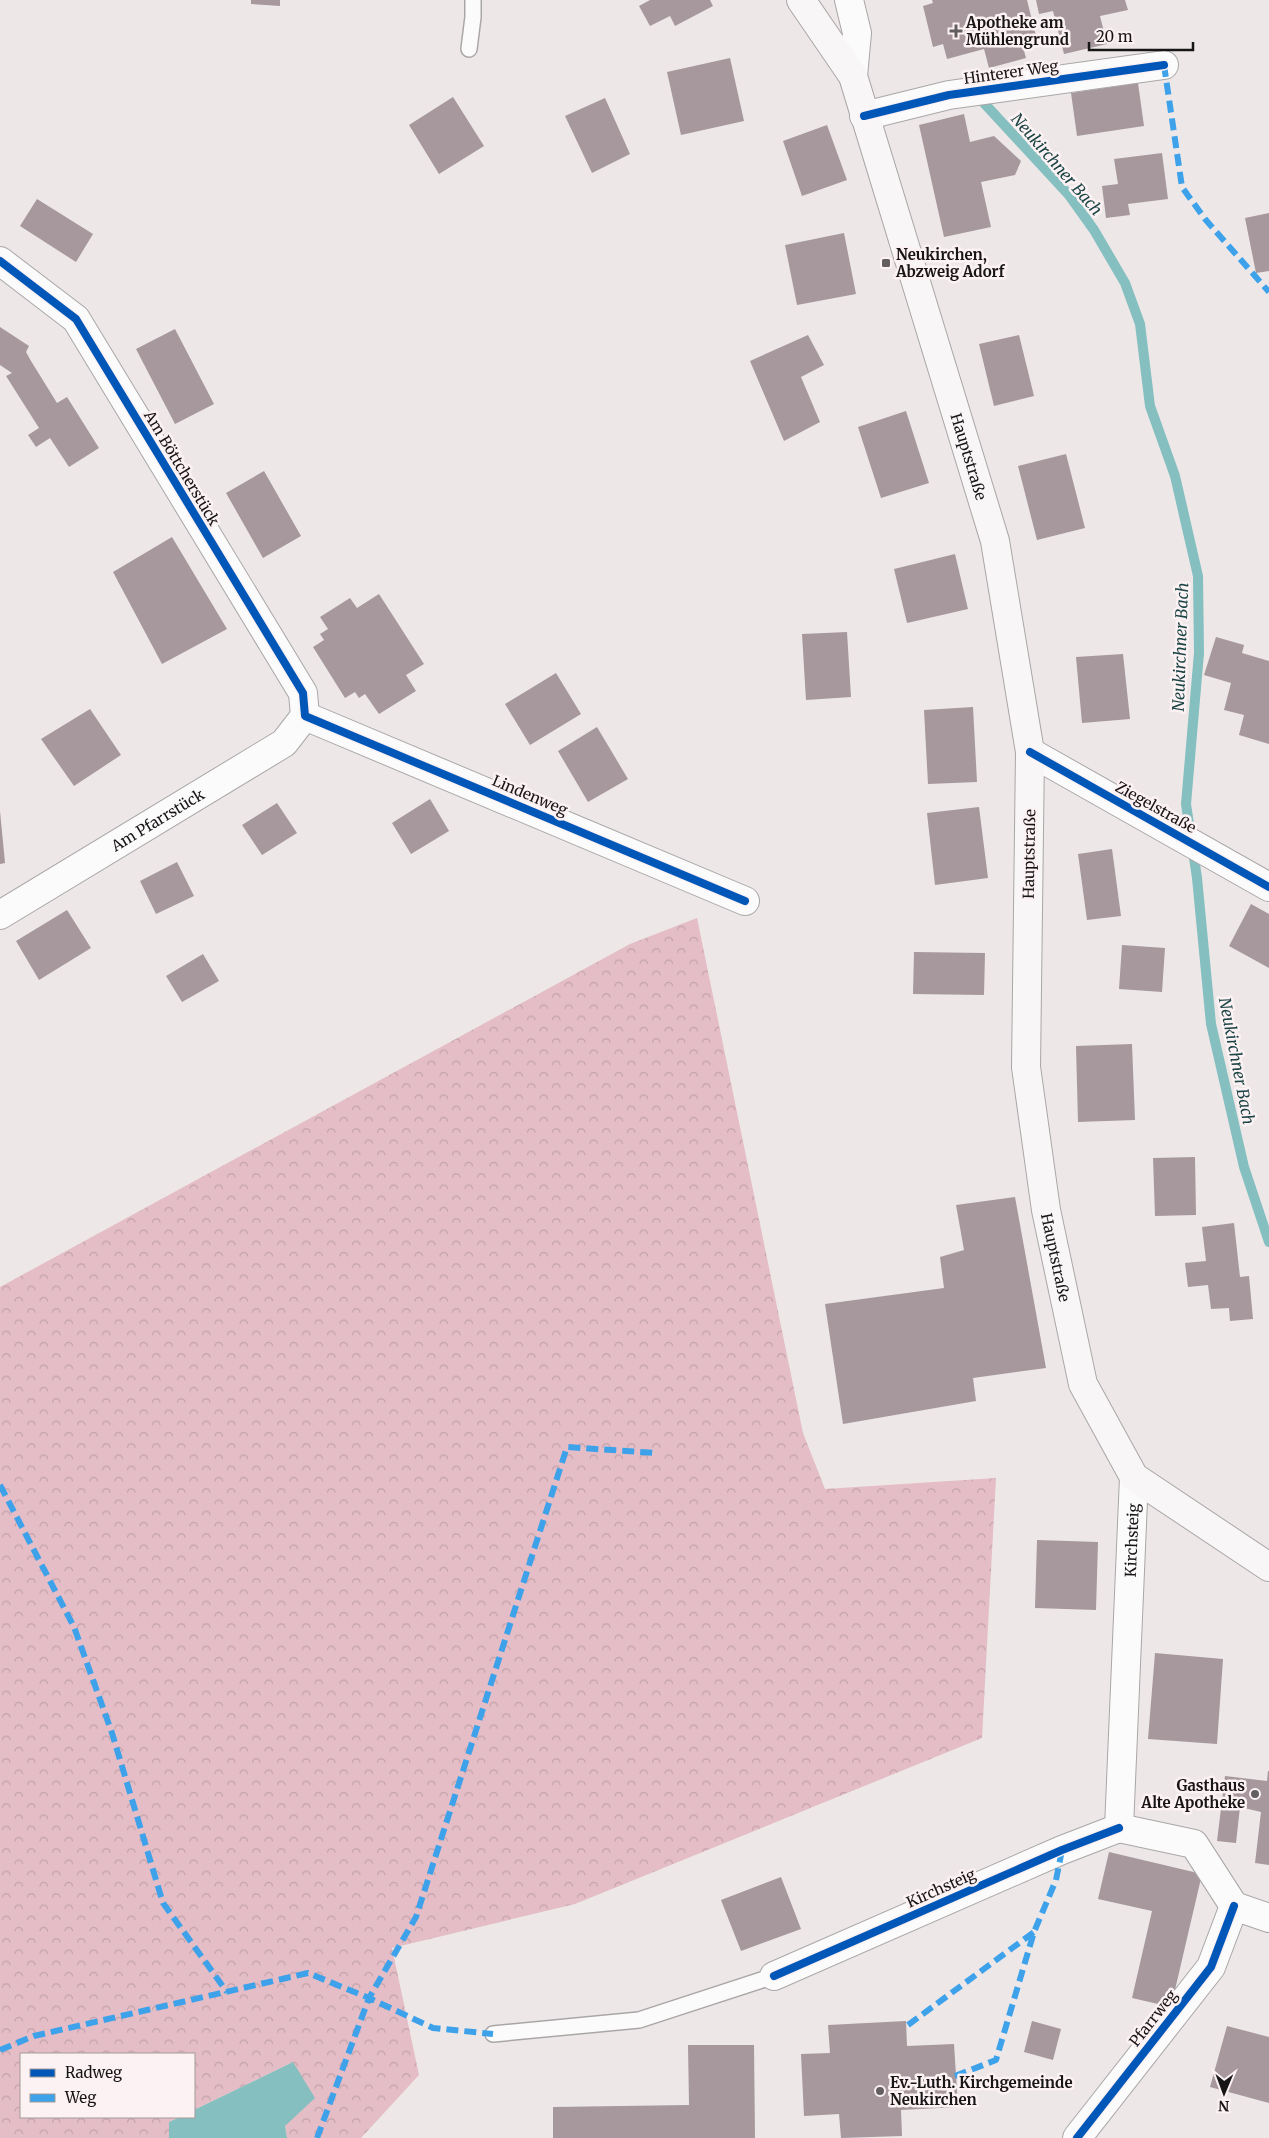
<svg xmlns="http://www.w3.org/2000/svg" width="1269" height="2138" font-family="Merriweather,serif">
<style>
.forest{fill:url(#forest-crowns)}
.water{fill:#85bfbf}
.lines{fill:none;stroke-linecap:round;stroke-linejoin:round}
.stream{stroke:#85bfbf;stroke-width:10}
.building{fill:#a6989c}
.service-casing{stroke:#aaa6a7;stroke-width:18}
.minor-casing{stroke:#aaa6a7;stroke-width:30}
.tertiary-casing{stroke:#aaa6a7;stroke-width:30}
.secondary-casing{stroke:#aaa6a7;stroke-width:30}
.service{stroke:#fcfbfc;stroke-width:15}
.minor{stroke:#fcfbfc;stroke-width:28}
.tertiary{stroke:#fcfbfc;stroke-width:28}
.secondary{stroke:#f9f6f7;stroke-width:28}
.quiet{stroke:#3da2ea;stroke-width:6;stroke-dasharray:12 6;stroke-linecap:butt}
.cycleway-casing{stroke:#fcf2f4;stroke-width:11}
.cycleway{stroke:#0057b8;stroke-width:8}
.poi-dot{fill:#635e60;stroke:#fcf2f4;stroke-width:2}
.labels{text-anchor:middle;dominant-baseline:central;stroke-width:5;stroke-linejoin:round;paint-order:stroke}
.poi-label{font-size:15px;font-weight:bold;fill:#181516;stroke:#fcf2f4;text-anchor:start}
.street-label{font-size:15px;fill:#181516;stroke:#fcf2f4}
.water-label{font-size:16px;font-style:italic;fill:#1b4444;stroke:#fcf2f4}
</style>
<defs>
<pattern id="forest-crowns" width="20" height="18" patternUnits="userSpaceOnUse" patternTransform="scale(1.25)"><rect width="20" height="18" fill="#e4bdc6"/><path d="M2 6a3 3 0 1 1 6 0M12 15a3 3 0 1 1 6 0" fill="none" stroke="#c3a2a9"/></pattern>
</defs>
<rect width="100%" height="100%" fill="#ede7e8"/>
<path class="forest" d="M 697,918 L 803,1433 L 825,1489 L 996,1478 L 982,1738 L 575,1904 L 392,1948 L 419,2075 L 361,2138 L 287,2138 L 285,2126 L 293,2062 L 194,2110 L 194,2054 L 21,2054 L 21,2117 L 180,2117 L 169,2122 L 169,2138 L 0,2138 L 0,1287 L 630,944 Z"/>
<path class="water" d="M 293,2062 L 315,2098 L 285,2126 L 287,2138 L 169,2138 L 169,2122 L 180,2117 L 194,2117 L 194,2110 Z"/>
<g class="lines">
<path class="stream" d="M 984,103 L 1069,195 L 1094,230 L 1125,283 L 1140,324 L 1150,406 L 1175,476 L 1198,576 L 1199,653 L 1186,804 L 1197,878 L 1211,1024 L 1244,1167 L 1269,1242"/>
</g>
<path class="building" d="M 251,0 L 280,0 L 280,6 L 251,4 Z
M 650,0 L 710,0 L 713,6 L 675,26 L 670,16 L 650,26 L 639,6 Z
M 932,0 L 1027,0 L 1036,36 L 1021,40 L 1026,58 L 989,68 L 984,49 L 947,59 L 943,44 L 933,47 L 923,6 L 933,3 Z
M 1036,0 L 1125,0 L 1128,10 L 1100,16 L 1107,44 L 1064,54 L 1053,11 L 1039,14 Z
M 730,58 L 744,121 L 681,135 L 667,72 Z
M 1138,83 L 1144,126 L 1077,136 L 1071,93 Z
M 453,97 L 484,146 L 439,174 L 409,125 Z
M 605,98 L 630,154 L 592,173 L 565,116 Z
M 964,114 L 970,142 L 994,136 L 1021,161 L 1015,175 L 981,182 L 991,227 L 944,237 L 919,125 Z
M 827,125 L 847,180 L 802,196 L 783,141 Z
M 1162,153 L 1168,199 L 1128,204 L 1130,215 L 1106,218 L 1102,186 L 1118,184 L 1114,159 Z
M 37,199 L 93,234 L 76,262 L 20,226 Z
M 1269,213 L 1269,271 L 1256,273 L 1245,218 Z
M 844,233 L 856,294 L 797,305 L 785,245 Z
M 0,327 L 29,346 L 26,352 L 31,361 L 57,403 L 67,397 L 99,448 L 69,467 L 50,438 L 36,447 L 28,435 L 39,428 L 6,376 L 12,373 L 0,365 Z
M 175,329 L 214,404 L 175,424 L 136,349 Z
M 808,335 L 824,365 L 801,377 L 820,422 L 784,441 L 750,361 Z
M 1019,335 L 1034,396 L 994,406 L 979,344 Z
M 906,411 L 929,483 L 881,498 L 858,427 Z
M 1066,454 L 1085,528 L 1037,540 L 1018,466 Z
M 264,471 L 301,536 L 263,558 L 226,493 Z
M 172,537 L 227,629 L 162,664 L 113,572 Z
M 955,554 L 968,609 L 907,623 L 894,569 Z
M 379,594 L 424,664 L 406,675 L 416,691 L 379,714 L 365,694 L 359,698 L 355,692 L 345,698 L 313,647 L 324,640 L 320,634 L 328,629 L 320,617 L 350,598 L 357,608 Z
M 847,632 L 851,697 L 806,700 L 802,634 Z
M 1216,637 L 1244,645 L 1242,653 L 1269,661 L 1269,744 L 1239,735 L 1244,715 L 1224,710 L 1231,683 L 1204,675 Z
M 1123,654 L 1130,719 L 1082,723 L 1076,657 Z
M 556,673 L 581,714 L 530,745 L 505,704 Z
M 973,707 L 977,782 L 928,784 L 924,710 Z
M 90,709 L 121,755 L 74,786 L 41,739 Z
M 597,727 L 628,779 L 588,802 L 558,751 Z
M 430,799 L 449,831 L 411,854 L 392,823 Z
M 277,803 L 297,833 L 262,855 L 242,825 Z
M 979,807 L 988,878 L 935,885 L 927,813 Z
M 0,811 L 5,863 L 0,864 Z
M 1112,849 L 1121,916 L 1087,920 L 1078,854 Z
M 177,862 L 194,896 L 156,914 L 140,881 Z
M 1251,904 L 1269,914 L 1269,968 L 1229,946 Z
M 67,910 L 91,948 L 39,980 L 16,941 Z
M 1122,945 L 1165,948 L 1162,992 L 1119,989 Z
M 914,952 L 985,953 L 984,995 L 913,994 Z
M 203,954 L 219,981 L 182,1002 L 166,976 Z
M 1132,1044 L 1135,1120 L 1078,1122 L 1076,1046 Z
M 1195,1157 L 1196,1215 L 1155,1216 L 1153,1158 Z
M 1015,1197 L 1046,1368 L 973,1378 L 976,1401 L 843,1424 L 825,1304 L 944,1288 L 940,1257 L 964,1250 L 956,1205 Z
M 1234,1223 L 1240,1277 L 1249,1276 L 1253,1319 L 1230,1321 L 1229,1308 L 1211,1309 L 1208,1285 L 1188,1287 L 1185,1263 L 1206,1261 L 1202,1227 Z
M 1037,1540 L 1098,1542 L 1096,1610 L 1035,1608 Z
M 1155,1653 L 1223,1659 L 1217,1744 L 1148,1739 Z
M 1268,1771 L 1269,1771 L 1269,1865 L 1255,1863 L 1261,1812 L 1240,1807 L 1236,1843 L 1217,1841 L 1225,1776 L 1267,1781 Z
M 1109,1852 L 1202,1874 L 1171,2007 L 1132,1998 L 1152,1911 L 1098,1899 Z
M 781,1877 L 801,1929 L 741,1951 L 721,1900 Z
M 906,2021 L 907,2046 L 954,2044 L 958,2107 L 901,2110 L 902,2136 L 841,2138 L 839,2114 L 804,2116 L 801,2054 L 830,2053 L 828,2025 Z
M 1032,2021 L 1061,2029 L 1053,2060 L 1024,2052 Z
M 1227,2026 L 1269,2037 L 1269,2103 L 1210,2087 Z
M 688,2045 L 754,2045 L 755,2138 L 553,2138 L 553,2107 L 689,2105 Z"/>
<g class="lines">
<g class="service-casing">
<path id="service" d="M 469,49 L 473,17 L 473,0
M 493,2034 L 639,2020 L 774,1976"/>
</g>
<g class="minor-casing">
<g id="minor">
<path d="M 864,116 L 949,95 L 1164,65"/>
<path d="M 0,261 L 76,319 L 303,693 L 305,716"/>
<path d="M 305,716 L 745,901"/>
<path d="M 1030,752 L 1269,887"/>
<path id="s1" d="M 0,915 L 284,743 L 305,716"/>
<path id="s2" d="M 1119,1828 L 1134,1477"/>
<path d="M 1119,1828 L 1194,1844 L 1234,1906 L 1269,1918"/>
<path d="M 774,1976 L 1062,1850 L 1119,1828"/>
<path d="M 1077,2138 L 1211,1967 L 1234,1906"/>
</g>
</g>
<g class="tertiary-casing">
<path id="tertiary" d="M 849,0 L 857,33 L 853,76"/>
</g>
<g class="secondary-casing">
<g id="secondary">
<path id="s3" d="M 801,0 L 853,76 L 995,541 L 1030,752 L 1026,1067 L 1046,1210 L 1083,1384 L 1134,1477 L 1269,1567"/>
</g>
</g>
<use href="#service" class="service"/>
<use href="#minor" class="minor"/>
<use href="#tertiary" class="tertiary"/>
<use href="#secondary" class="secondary"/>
<path class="quiet" d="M 1164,65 L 1182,187 L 1205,219 L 1269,292
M 0,1485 L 74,1627 L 112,1733 L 163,1903 L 227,1992
M 908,2025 L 1034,1932
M 0,2050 L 34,2036 L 308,1973 L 369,1998 L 433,2028 L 493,2034
M 955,2076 L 996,2060 L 1034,1932 L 1056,1880 L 1062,1850
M 317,2138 L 369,1998 L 416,1917 L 567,1447 L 655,1453"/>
<g class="cycleway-casing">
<path id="cycleway" d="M 864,116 L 949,95 L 1164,65
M 0,261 L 76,319 L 303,693 L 305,716 L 745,901
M 1030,752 L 1269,887
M 774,1976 L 1062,1850 L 1119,1828
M 1077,2138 L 1211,1967 L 1234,1906"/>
</g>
<use href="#cycleway" class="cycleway"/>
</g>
<g class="poi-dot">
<path d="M953.5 23.5h5v5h5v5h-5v5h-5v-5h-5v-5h5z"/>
<rect x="881" y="258" width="10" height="10" rx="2.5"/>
<circle cx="1255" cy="1794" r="5"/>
<circle cx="880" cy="2091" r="5"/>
</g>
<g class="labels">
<g class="poi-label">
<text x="966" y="22">Apotheke am<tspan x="966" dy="17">Mühlengrund</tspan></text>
<text x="896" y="254">Neukirchen,<tspan x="896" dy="17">Abzweig Adorf</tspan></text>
<text x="1245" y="1785" text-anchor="end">Gasthaus<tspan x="1245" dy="17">Alte Apotheke</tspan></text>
<text x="890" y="2082">Ev.-Luth. Kirchgemeinde<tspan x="890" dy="17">Neukirchen</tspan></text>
</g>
<g class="street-label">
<text transform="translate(1011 72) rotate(-8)">Hinterer Weg</text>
<text stroke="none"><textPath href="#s3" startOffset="490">Hauptstraße</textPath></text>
<text transform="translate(182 468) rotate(59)">Am Böttcherstück</text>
<text transform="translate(530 795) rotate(23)">Lindenweg</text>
<text transform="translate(1156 807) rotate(29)">Ziegelstraße</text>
<text stroke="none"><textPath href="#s1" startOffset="184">Am Pfarrstück</textPath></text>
<text transform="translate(1029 854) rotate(-89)">Hauptstraße</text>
<text stroke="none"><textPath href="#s3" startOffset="1300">Hauptstraße</textPath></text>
<text stroke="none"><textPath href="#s2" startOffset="288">Kirchsteig</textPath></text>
<text transform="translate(941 1888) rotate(-24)">Kirchsteig</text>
<text transform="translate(1153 2018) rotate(-52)">Pfarrweg</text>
</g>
<g class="water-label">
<text transform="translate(1057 164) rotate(49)">Neukirchner Bach</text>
<text transform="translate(1180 647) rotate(-88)">Neukirchner Bach</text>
<text transform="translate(1237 1061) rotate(79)">Neukirchner Bach</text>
</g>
</g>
<rect x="20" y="2053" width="175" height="65" fill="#fcf2f4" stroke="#a19a9b"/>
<rect x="30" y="2069" width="25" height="8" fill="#0057b8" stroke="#a19a9b"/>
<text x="65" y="2078" font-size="15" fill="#181516">Radweg</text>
<rect x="30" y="2094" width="25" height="8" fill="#3da2ea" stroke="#a19a9b"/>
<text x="65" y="2103" font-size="15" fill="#181516">Weg</text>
<g transform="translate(1224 2093) rotate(181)" stroke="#fcf2f4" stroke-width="4" paint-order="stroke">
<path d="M0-4L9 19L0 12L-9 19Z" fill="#181516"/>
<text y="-8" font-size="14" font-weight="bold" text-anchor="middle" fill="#181516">N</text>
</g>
<path d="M1089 42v8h104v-8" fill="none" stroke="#181516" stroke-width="2.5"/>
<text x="1096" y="42" font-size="15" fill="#181516" stroke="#fcf2f4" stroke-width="4" paint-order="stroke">20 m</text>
</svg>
